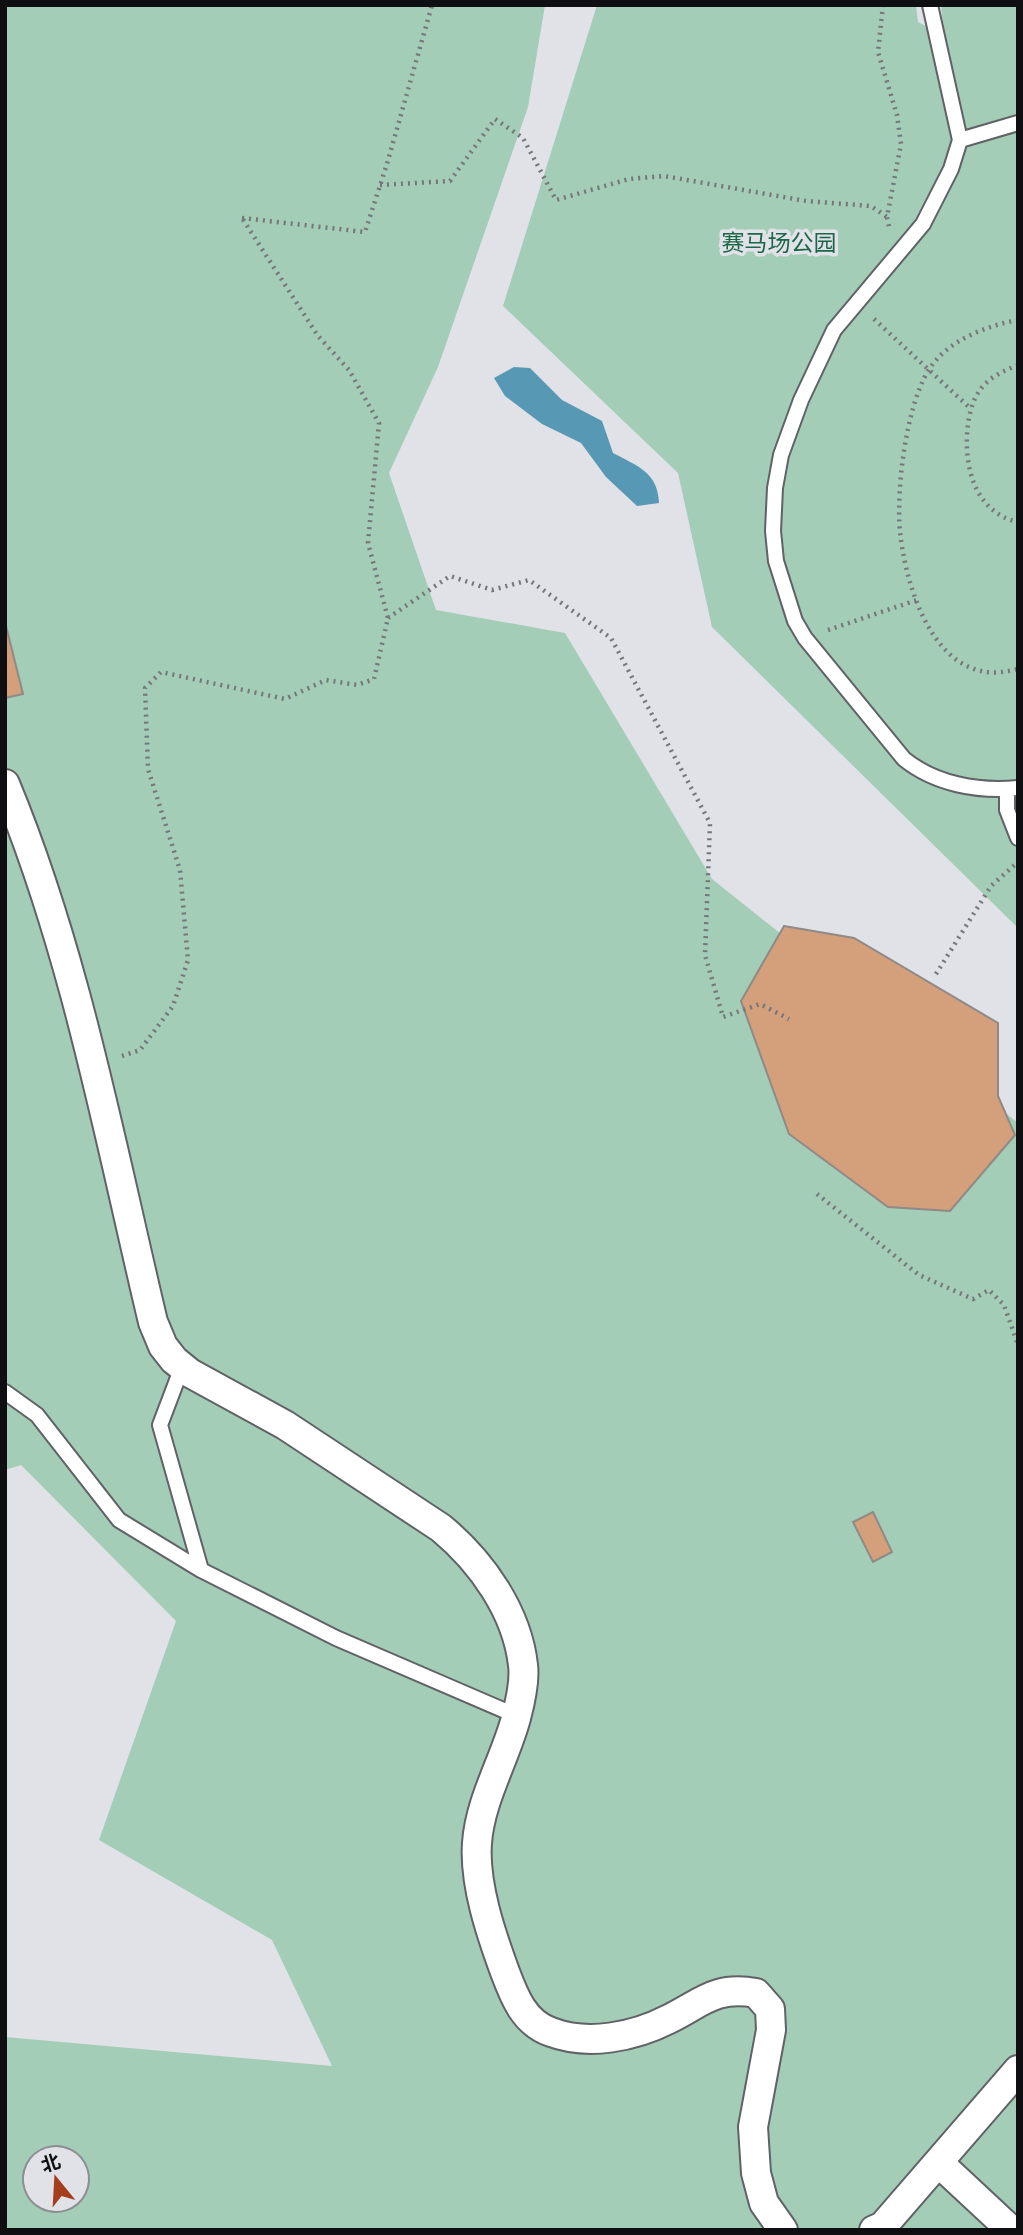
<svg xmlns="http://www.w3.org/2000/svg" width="1023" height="2235" font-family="'Noto Sans','Noto Sans SC',sans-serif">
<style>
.green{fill:#a3cdb7;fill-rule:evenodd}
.water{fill:#5798b5}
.building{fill:#d49f7b;stroke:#8f8a87;stroke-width:2}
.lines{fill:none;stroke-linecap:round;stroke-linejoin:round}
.lane-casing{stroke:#606266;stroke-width:18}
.street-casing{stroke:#606266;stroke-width:32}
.path{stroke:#75767a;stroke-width:4.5;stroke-dasharray:2 5;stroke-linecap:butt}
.lane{stroke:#fff;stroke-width:14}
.street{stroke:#fff;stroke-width:28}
.labels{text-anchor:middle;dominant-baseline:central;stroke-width:7;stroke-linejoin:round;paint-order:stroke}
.park-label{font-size:23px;fill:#1c6748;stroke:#e0e2e7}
</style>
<rect width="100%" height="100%" fill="#e0e2e7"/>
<path class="green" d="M 5,5 L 545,5 L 528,107 L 438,367 L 389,473 L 436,610 L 565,633 L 712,879 L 1018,1123 L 1018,2230 L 5,2230 L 5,2037 L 332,2066 L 272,1940 L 99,1840 L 176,1621 L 21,1465 L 5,1470 ZM 35,2158 L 77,2158 L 77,2200 L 35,2200 Z
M 597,5 L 883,5 L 887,7 L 888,5 L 916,5 L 918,22 L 944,35 L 941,5 L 1018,5 L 1018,928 L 712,627 L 678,473 L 503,306 Z"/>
<path class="water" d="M 514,367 L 530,368 L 562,400 L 602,421 L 613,453 C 637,466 658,472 659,503 L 637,506 L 606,477 L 581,443 L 542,424 L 505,396 L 494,378 Z"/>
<path class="building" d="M 5,622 L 23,694 L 5,698 Z
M 784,926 L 854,938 L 998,1023 L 998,1096 L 1015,1135 L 950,1211 L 888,1207 L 789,1134 L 741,1001 Z
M 873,1512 L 892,1552 L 873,1562 L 853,1522 Z"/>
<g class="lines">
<g class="lane-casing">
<path id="lane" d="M 930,5 L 960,140 L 951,169 L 923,224 L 834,330 L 801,400 L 781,455 L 775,488 L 773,531 L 776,561 L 795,621 L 805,638 L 904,759 C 935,784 978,792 1018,788
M 960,140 L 1018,123
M 1007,789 L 1007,810 L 1018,838
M 182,1367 L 160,1425 L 201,1570
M 5,1392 L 37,1415 L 119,1520 L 201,1570 L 336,1638 L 517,1716"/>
</g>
<g class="street-casing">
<path id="street" d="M 5,784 C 76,955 110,1142 153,1322 L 163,1346 L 174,1360 L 190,1373 L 285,1425 L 441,1528 C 482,1562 517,1612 523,1665 C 525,1680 520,1703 516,1718 C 505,1759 480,1800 477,1843 C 474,1884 491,1934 505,1972 C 514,1996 524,2023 551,2032 C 588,2046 634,2037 669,2019 C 703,2002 715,1986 756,1993 L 770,2009 L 771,2030 L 753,2127 L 756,2173 L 764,2203 L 783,2230
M 939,2163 L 1011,2230
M 874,2230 L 883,2226 L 1018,2070"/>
</g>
<path class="path" d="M 883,5 L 878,52 L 897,115 L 901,144 L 887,217 L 889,227
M 380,185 L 450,181 L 495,119 L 523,138 L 556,200 L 629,179 L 664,176 L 806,201 L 871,206 L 887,217
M 242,218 L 365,232 L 387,164 L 432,5
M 874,319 L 970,408
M 1018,320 C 985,326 946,341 928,371 C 906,408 896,489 900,532 C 905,579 927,659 981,671 C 992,674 1006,672 1018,669
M 1018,365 C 1006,370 994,375 985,384 C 974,395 970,410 968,424 C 963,463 973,512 1018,522
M 388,618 L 450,576 L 492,590 L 529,580 L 611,638 L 710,823 L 705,955 L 723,1017 L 760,1004 L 789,1019
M 828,630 L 917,600
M 936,974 L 991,886 L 1018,862
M 122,1056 L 140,1050 L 173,1006 L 188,960 L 180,870 L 148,769 L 145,688 L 161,672 L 285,699 L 326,680 L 357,685 L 374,679 L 388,618 L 368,543 L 379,423 L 349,370 L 318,336 L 242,218
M 817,1194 L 919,1275 L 973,1299 L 989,1290 L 1004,1305 L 1018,1345"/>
<use href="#lane" class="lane"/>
<use href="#street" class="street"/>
</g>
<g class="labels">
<g class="park-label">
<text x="779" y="242">赛马场公园</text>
</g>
</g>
<rect width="1023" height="2235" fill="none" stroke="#0f0f11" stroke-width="14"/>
<g transform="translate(56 2179) rotate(342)"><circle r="33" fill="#e0e2e7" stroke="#8c8e91" stroke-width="2"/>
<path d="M0-5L12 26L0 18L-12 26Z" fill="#a53e1d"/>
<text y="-10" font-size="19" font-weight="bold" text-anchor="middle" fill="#0f0f11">北</text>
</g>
</svg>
